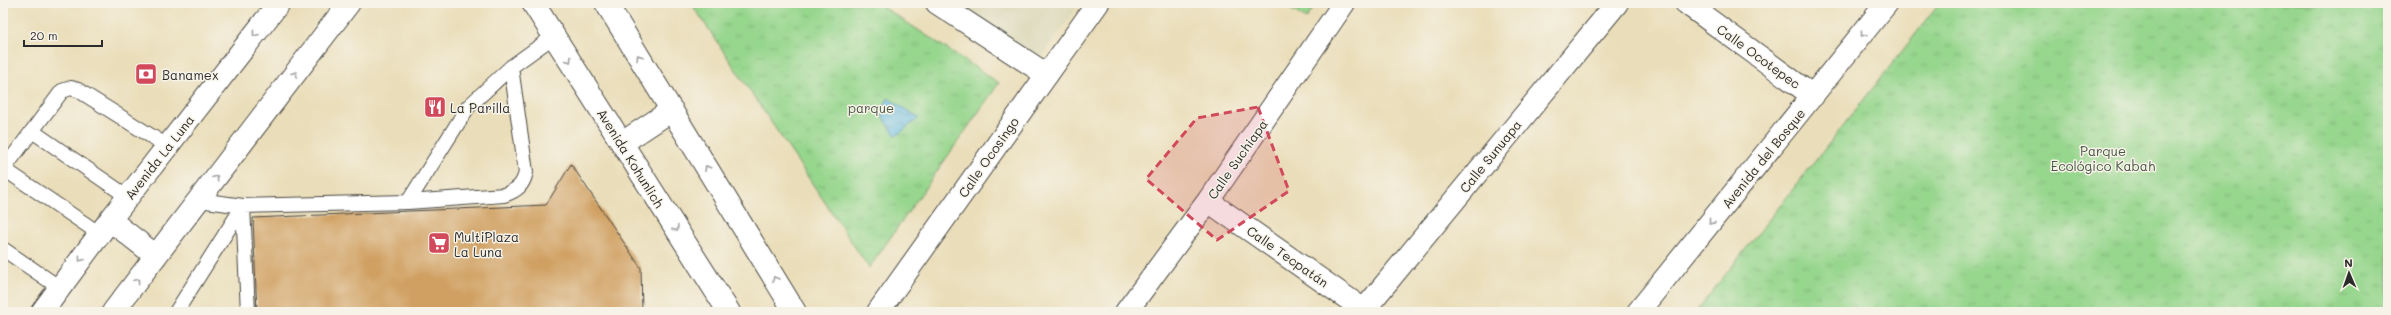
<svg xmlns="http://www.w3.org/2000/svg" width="2391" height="315" font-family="Mali,sans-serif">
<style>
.built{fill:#d9d6b5}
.park{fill:url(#park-tufts);stroke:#60805c}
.water{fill:url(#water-waves);stroke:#497487}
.building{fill:#d0a062}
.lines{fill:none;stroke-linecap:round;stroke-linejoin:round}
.lane-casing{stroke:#484640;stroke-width:16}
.street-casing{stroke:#484640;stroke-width:24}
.secondary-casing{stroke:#484640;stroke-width:24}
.lane{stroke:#fff;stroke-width:14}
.street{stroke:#fff;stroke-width:22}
.secondary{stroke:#fff;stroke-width:22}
.oneway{stroke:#a0a0a0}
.marked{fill:#d1495b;fill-opacity:0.2;stroke:#d1495b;stroke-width:3;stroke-dasharray:8 5;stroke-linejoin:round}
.labels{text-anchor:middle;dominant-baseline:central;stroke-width:3;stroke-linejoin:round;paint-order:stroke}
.street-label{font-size:13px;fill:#2b2b2b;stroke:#f7f3e8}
.poi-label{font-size:13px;fill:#2b2b2b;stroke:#f7f3e8;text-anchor:start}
.park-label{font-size:13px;fill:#465644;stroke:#f7f3e8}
</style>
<defs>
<pattern id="park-tufts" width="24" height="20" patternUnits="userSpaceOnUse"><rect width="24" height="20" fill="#96d68d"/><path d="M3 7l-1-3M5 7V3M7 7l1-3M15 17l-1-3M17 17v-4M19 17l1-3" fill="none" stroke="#81b87a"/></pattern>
<pattern id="water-waves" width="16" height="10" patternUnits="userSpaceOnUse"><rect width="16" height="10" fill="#67bde3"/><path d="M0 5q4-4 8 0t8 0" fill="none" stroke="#559ab8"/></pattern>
</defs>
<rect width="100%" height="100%" fill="#f7f3e8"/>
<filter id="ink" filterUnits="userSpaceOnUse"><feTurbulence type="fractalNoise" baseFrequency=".025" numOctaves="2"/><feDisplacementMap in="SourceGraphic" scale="8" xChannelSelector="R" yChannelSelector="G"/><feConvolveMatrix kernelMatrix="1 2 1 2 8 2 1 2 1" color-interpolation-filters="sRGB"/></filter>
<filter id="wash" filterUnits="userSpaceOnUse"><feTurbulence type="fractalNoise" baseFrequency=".012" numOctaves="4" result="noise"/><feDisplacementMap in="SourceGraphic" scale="16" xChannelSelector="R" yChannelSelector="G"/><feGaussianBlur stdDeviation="0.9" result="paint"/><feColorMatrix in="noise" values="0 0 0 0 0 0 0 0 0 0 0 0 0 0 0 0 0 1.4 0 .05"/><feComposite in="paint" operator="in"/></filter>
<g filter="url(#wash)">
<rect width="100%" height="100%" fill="#eadeba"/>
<path class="built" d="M 952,3 L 1080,3 L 1039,60 Z"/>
<path class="park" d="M 691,3 L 877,3 L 999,83 L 869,268 Z
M 1282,3 L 1317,3 L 1306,19 Z
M 1940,3 L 2388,3 L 2388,312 L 1696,312 Z"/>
<path class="water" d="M 888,98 L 919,118 L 896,136 L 880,113 Z"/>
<g id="blocks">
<path class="building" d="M 571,164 L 641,268 L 642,312 L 257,312 L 253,218 L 546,205 Z"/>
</g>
</g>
<g filter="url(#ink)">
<use href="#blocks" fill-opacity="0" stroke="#484640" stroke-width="1"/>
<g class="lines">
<g class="lane-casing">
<path id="lane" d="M 32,131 L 128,197
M 4,169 L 100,234
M 3,170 L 62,91 L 71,88 L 78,90 L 167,146
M 199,200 L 243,206 L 248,312
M 408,202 L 468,107 L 511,67 L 554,36
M 3,249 L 60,288
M 176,312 L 243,206 L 408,202 L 504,195 C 517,190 523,186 526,172 L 511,67"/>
</g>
<g class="street-casing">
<path id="street" d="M 937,3 L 1047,75
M 1686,3 L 1813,96
M 1208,201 L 1367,312
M 1364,310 L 1617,3
M 878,312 L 1098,3
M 1126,312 L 1208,201 L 1344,3
M 1638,312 L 1887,3"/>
</g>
<g class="secondary-casing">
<path id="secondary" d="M 533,3 L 729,312
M 606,3 L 795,312
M 622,143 L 672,110
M 110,220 L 156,256
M 42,312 L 110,220 L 279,3
M 113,312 L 349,3"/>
</g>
<use href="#lane" class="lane"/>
<use href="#street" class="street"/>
<use href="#secondary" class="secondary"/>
</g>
<defs><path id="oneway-chevron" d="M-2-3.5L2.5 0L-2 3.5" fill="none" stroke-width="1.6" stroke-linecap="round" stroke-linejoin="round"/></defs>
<g class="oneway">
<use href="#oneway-chevron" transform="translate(255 34) rotate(128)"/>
<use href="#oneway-chevron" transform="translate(1863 34) rotate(128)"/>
<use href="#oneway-chevron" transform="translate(639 57) rotate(-122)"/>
<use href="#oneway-chevron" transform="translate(569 60) rotate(58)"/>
<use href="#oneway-chevron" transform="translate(295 74) rotate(-53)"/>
<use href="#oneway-chevron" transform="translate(707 168) rotate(-121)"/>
<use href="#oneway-chevron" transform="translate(216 178) rotate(-53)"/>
<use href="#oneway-chevron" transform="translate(1711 222) rotate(129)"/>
<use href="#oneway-chevron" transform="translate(676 229) rotate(58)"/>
<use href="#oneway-chevron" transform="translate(81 259) rotate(127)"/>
<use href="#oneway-chevron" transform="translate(775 279) rotate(-121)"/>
<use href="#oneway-chevron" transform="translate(137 281) rotate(-53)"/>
</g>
</g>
<path class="marked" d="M 1258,107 L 1289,191 L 1217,240 L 1146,179 L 1197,118 Z"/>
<defs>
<g id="bank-square" transform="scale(1.15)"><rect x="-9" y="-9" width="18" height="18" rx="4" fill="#d1495b" stroke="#f7f3e8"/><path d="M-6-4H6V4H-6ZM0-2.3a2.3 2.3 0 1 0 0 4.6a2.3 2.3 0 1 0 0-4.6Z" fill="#fff"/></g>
<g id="restaurant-square" transform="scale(1.15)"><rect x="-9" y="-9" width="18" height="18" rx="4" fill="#d1495b" stroke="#f7f3e8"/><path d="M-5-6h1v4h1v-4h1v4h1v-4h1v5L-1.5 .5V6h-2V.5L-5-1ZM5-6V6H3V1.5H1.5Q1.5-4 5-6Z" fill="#fff"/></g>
<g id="supermarket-square" transform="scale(1.15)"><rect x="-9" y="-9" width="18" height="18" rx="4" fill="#d1495b" stroke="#f7f3e8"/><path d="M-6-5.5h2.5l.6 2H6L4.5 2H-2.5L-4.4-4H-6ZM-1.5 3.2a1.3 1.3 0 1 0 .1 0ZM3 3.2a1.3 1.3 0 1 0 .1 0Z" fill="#fff"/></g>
</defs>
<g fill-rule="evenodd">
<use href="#bank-square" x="146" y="74"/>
<use href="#restaurant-square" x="435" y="107"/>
<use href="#supermarket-square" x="439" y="243"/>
</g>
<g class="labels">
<g class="street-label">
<text transform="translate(1759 56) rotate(36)">Calle Ocotepec</text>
<text transform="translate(1490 156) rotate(-51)">Calle Sunuapa</text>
<text transform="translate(159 157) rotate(-52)">Avenida La Luna</text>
<text transform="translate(988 157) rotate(-55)">Calle Ocosingo</text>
<text transform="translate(631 158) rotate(58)">Avenida Kohunlich</text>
<text transform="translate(1763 158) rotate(-51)">Avenida del Bosque</text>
<text transform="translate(1237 159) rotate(-55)">Calle Suchiapa</text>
<text transform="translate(1288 256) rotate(35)">Calle Tecpatán</text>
</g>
<g class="poi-label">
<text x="162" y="74">Banamex</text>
<text x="450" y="107">La Parilla</text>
<text x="454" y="236">MultiPlaza<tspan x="454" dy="15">La Luna</tspan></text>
</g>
<g class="park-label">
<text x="871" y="107">parque</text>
<text x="2103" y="150">Parque<tspan x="2103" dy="15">Ecológico Kabah</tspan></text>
</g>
</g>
<rect width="2391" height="315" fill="none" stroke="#f7f3e8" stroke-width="16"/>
<g transform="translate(2349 273) rotate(358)" stroke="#f7f3e8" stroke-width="3" paint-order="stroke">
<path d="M0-3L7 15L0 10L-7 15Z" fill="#2b2b2b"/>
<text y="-6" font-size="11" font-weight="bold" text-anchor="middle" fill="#2b2b2b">N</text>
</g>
<path d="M24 40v6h78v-6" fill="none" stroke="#2b2b2b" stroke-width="2"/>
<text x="30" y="40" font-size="12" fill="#2b2b2b" stroke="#f7f3e8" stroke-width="3" paint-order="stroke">20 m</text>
</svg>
